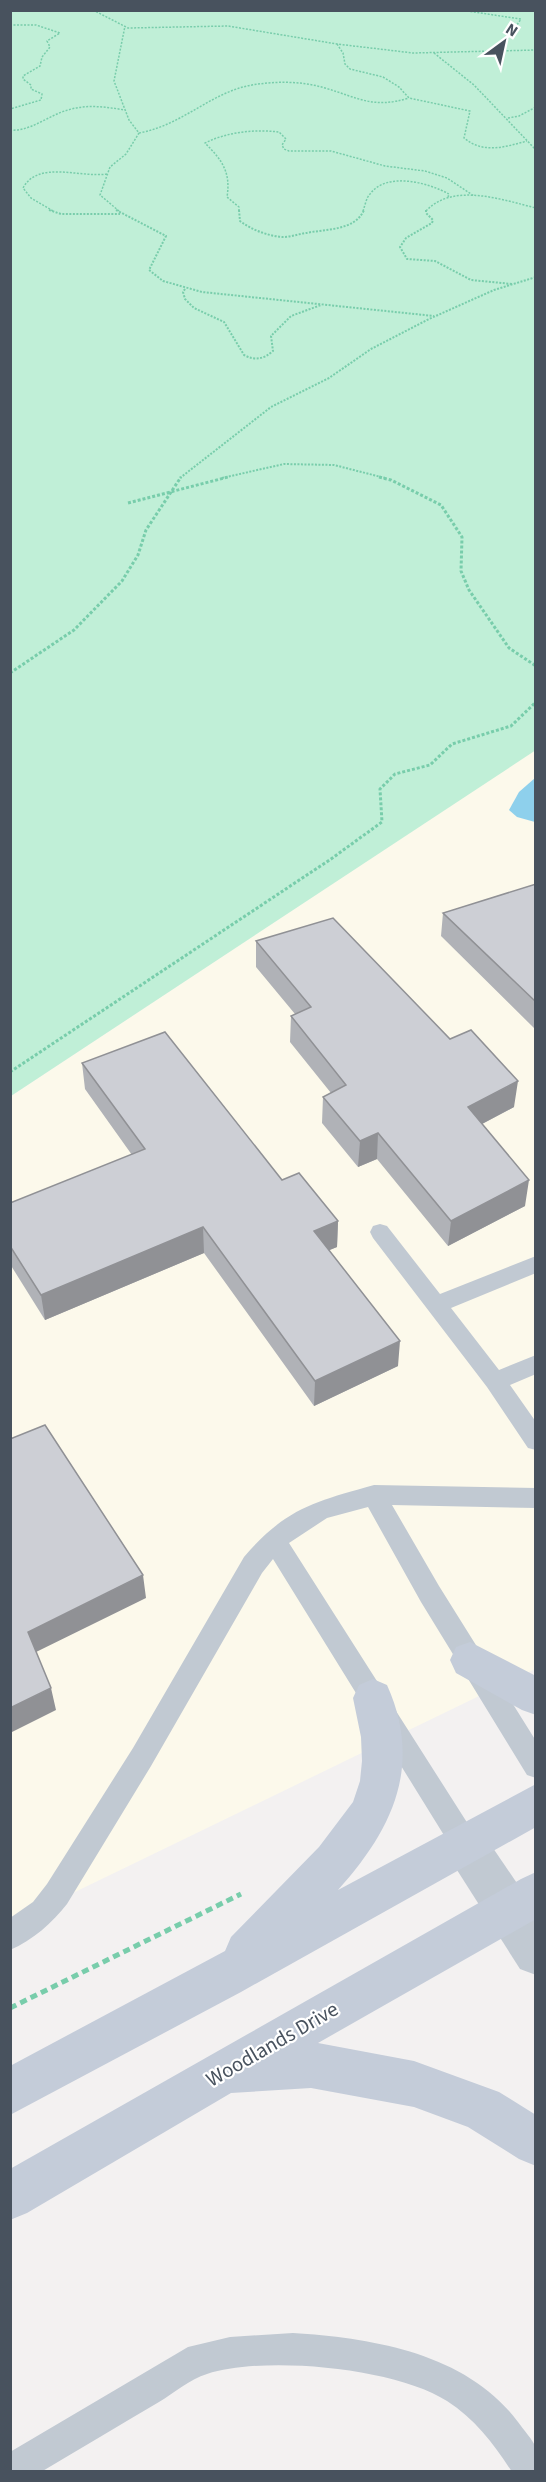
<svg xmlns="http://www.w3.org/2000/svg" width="546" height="2482" font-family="'Source Sans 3',sans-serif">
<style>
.commercial{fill:#fcf9eb}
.green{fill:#c0efd7}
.water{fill:#8ed0ec}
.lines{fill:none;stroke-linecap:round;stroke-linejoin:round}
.path-far3{stroke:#78cdab;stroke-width:1.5;stroke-dasharray:2 1.5;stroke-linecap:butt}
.path-far2{stroke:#78cdab;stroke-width:2;stroke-dasharray:2 1.5;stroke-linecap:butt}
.path-far1{stroke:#78cdab;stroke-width:3;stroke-dasharray:3 2;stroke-linecap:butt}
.path{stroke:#78cdab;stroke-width:5;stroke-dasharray:7 4.5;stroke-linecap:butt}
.lane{fill:#c1c9d2;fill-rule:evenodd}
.street{fill:#c1c9d2;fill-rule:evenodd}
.secondary{fill:#c4ccd9;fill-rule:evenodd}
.wall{fill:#b0b2b7}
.shaded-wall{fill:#909195}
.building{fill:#cdcfd5;stroke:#909195;stroke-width:1.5}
.labels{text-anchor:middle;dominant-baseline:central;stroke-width:4.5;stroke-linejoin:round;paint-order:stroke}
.near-street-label{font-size:21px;fill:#48525e;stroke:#fff}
</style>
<rect width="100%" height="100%" fill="#f3f1f1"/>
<path class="commercial" d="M 535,750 L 535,1669 L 11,1923 L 11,1096 Z"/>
<path class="green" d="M 11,10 L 535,11 L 536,750 L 11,1096 Z"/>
<path class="water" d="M 535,778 L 535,822 L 517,817 L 509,810 L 519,792 Z"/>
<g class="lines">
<path class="path-far3" d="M 93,10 L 128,28 L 228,26 L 337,44 L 413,53 L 536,50
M 460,10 L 521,19 L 500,50
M 10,25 L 36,25 L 60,33 L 47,41 L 50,47 L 42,57 L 40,66 L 23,76 L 23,79 L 31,85 L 31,89 L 42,94 L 41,100 L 10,109
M 337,44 L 343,53 L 345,64 L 350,69 L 383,77 L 399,87 L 409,98 L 470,111 L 464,138 C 483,154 505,147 527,141
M 434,53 L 474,85 L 536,150
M 508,118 L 519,116 L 536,107
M 10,130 C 30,132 49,115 68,110 C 87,104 106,107 125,110
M 139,133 C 183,125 211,92 252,85 C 276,81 302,81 325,88 C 359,98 373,109 409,98
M 53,211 L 31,198 L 23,188 C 38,160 80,178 107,174
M 119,211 L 100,195 L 110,167 L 126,154 L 139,133 L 129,120 L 114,81 L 125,26
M 239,211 L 239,207 L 227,197 C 231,172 222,160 205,143 C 227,132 255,129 279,132 L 286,139 L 282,145 L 284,149 L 289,151 L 331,151 L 385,166 L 425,171 L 447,178 L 474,196
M 363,211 C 365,206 366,198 370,194 C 387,171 429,183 449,194 L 448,197
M 426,211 C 453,182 503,200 536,208"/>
<path class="path-far2" d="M 49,210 L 61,214 L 120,214
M 116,210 L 166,236 L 149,270 L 163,281 L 202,292 L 434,316
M 239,210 L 240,221 C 252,230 268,236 283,237 C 291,237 298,234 306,233 C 325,229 355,231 364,210
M 426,210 L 426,213 L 433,220 L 432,223 L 406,238 L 400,247 L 407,259 L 435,261 L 471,280 L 512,284
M 185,289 L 183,292 L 185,299 L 194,308 L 224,322 L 244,355 C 255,361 264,359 273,351 L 271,336 L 291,316 L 321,305
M 180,478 L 271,407 L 329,378 L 371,349 L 429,319 L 494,290 L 536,277
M 222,478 L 284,464 L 334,465 L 385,478"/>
<path class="path-far1" d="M 379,477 L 391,480 L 441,505 L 462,537 L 461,571 L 469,590 L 509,648 L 536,666
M 128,503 L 228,477
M 10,673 L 74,630 L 122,581 L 138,555 L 146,530 L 181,477
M 10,1072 L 331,859 L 382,822 L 380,789 L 395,774 L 430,765 L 452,744 L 511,726 L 536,702"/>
<path class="path" d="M 10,2008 L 241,1894"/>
<path class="lane" d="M 380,1224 L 387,1226 L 440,1294 L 536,1256 L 536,1273 L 451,1308 L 499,1370 L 536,1355 L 536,1374 L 510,1385 L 536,1422 L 536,1450 L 528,1448 L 487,1387 L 373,1238 L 370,1232 L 373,1226 Z
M 374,1485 L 536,1488 L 536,1508 L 392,1505 L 439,1586 L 536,1741 L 536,1778 L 527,1775 L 421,1602 L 368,1507 L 327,1518 L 289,1543 L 475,1835 L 479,1844 L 475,1853 L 465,1857 L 455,1853 L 273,1559 L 262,1573 L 151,1766 L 67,1904 C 52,1923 33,1940 10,1950 L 10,1918 L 33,1902 L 47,1884 L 133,1748 L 244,1557 C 286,1508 314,1502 374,1485 Z
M 293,2333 C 372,2338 467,2353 518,2422 C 523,2429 533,2440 536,2448 C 537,2455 536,2465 536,2472 L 512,2472 C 494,2444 475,2419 447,2401 C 396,2368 265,2355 207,2374 C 190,2379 174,2393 159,2402 C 120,2425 81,2448 41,2472 L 10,2472 L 10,2452 L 188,2347 L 230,2337 Z"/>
<path class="street" d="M 465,1823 L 480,1829 L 536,1911 L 536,1975 L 520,1969 L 450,1859 L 444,1844 L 450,1829 Z"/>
<path class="secondary" d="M 470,1642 L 536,1676 L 536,1715 L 522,1710 L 456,1673 L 450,1660 L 456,1647 Z
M 373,1679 L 387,1685 C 423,1765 393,1829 338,1890 L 536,1784 L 536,1827 L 241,1992 L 10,2115 L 10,2066 L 225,1951 L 231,1937 L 319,1847 L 353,1802 L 360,1781 L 362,1761 L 361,1737 L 353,1698 L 359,1685 Z
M 536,1872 L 536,1919 L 318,2043 L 414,2061 L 499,2092 L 536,2115 L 536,2166 L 519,2159 L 468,2127 L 414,2107 L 311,2088 L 231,2093 L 27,2213 L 10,2220 L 10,2169 L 521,1879 Z"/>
</g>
<path class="wall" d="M 536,884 L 536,1027 L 534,1028 L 441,936 L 443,913 Z
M 256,941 L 514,1107 L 482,1124 L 525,1206 L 448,1246 L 377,1159 L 358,1167 L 322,1123 L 323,1097 L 331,1093 L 290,1042 L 291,1016 L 295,1014 L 256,967 Z
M 82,1063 L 282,1180 L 338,1221 L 337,1247 L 329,1250 L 398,1366 L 314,1406 L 204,1253 L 45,1320 L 10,1264 L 10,1203 L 132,1155 L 85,1089 Z"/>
<path class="shaded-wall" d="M 518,1081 L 514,1107 L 465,1133 L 468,1107 Z
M 378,1133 L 377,1159 L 358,1167 L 360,1141 Z
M 529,1180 L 525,1206 L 448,1246 L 451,1221 Z
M 338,1221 L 337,1247 L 313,1257 L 314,1231 Z
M 203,1227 L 204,1253 L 45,1320 L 41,1295 Z
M 400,1341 L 398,1366 L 314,1406 L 315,1381 Z
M 143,1575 L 146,1598 L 32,1654 L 28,1632 Z
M 51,1688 L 56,1710 L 10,1733 L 10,1708 Z"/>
<path class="building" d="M 536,884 L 536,1002 L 443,913 Z
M 333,918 L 450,1039 L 471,1030 L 518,1081 L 468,1107 L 529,1180 L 451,1221 L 378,1133 L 360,1141 L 323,1097 L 346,1085 L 291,1016 L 311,1007 L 256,941 Z
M 165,1032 L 282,1180 L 299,1173 L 338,1221 L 314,1231 L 400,1341 L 315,1381 L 203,1227 L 41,1295 L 10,1246 L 10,1203 L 145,1149 L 82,1063 Z
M 45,1425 L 143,1575 L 28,1632 L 51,1688 L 10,1708 L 10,1439 Z"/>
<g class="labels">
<g class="near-street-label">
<text transform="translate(272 2044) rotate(-30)">Woodlands Drive</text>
</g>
</g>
<rect width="546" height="2482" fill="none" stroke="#48525e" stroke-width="24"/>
<g transform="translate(504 42) rotate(33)" stroke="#ffffff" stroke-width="4.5" paint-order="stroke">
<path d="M0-4.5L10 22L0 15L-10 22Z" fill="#48525e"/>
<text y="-9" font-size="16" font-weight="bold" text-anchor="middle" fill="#48525e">N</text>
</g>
</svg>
